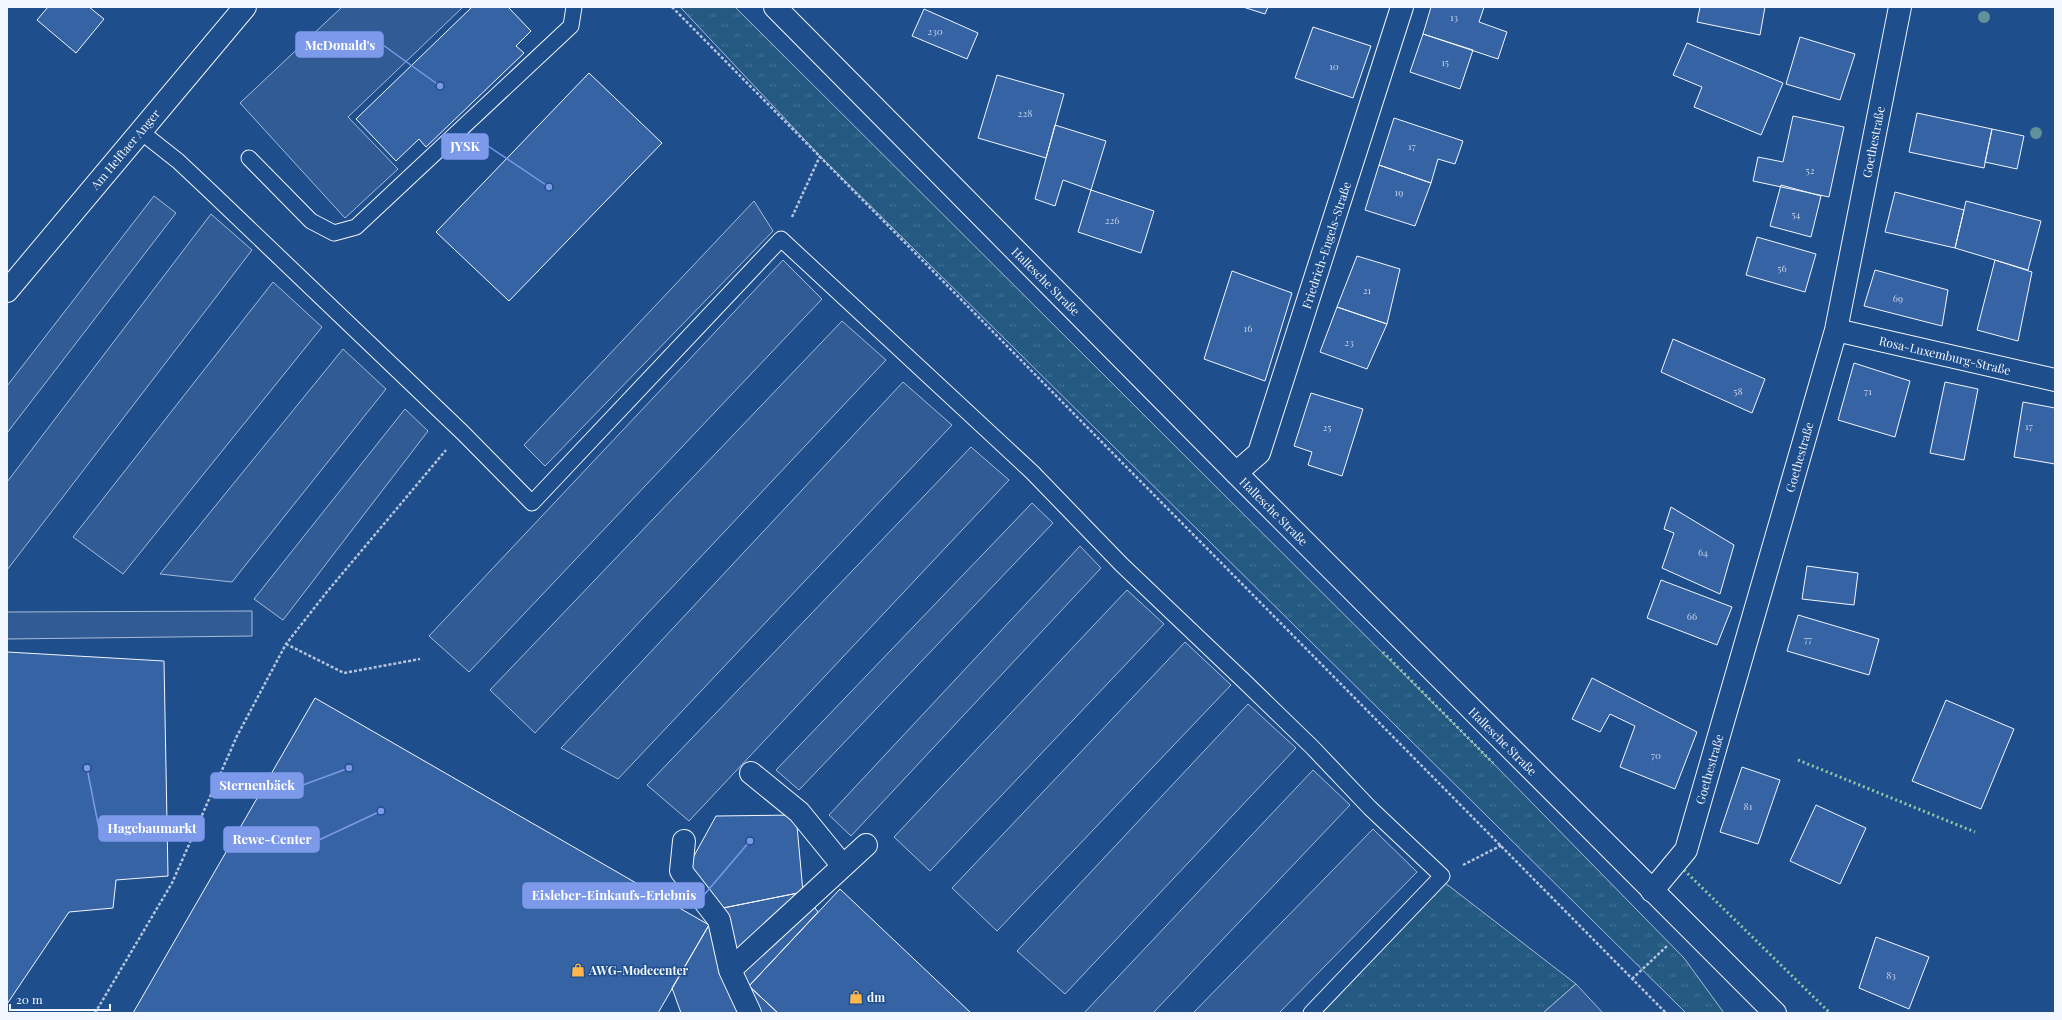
<svg xmlns="http://www.w3.org/2000/svg" width="2062" height="1020" font-family="'Playfair Display',serif">
<style>
.grass{fill:url(#grass-tufts);stroke:#a8bbd7}
.parking{fill:#305b95;stroke:#a8bbd7}
.building{fill:#3563a3;stroke:#f2f6ff}
.lines{fill:none;stroke-linecap:round;stroke-linejoin:round}
.service-casing{stroke:#f2f6ff;stroke-width:17}
.pedestrian-casing{stroke:#f2f6ff;stroke-width:24}
.minor-casing{stroke:#f2f6ff;stroke-width:24}
.secondary-casing{stroke:#f2f6ff;stroke-width:24}
.path{stroke:#b3c4dc;stroke-width:2.5;stroke-dasharray:3 2;stroke-linecap:butt}
.service{stroke:#1f4e8c;stroke-width:15}
.pedestrian{stroke:#1f4e8c;stroke-width:22}
.minor{stroke:#1f4e8c;stroke-width:22}
.secondary{stroke:#1f4e8c;stroke-width:22}
.hedge{stroke:#97c8a6;stroke-width:3;stroke-dasharray:2 3;stroke-linecap:butt}
.tree{fill:#61919a}
.labels{text-anchor:middle;dominant-baseline:central;stroke-width:3;stroke-linejoin:round;paint-order:stroke}
.number-label{font-size:10px;fill:#c3d1e8}
.street-label{font-size:12px;fill:#f2f6ff;stroke:#1f4e8c}
.poi-label{font-size:12px;font-weight:bold;fill:#f2f6ff;stroke:#1f4e8c;text-anchor:start}
.leader{fill:none;stroke:#7d9aea;stroke-width:1.5}
.callout-dot{fill:#7d9aea;stroke:#1f4e8c;stroke-width:1.5}
.callout{fill:#7d9aea;stroke:#7d9aea;stroke-width:1.5}
.callout-label{font-size:13px;text-anchor:middle;font-weight:bold;fill:#fff}
</style>
<defs>
<pattern id="grass-tufts" width="24" height="20" patternUnits="userSpaceOnUse"><rect width="24" height="20" fill="#245a82"/><path d="M3 7l-1-3M5 7V3M7 7l1-3M15 17l-1-3M17 17v-4M19 17l1-3" fill="none" stroke="#447295"/></pattern>
</defs>
<rect width="100%" height="100%" fill="#1f4e8c"/>
<path class="grass" d="M 680,7 L 735,7 L 1493,763 L 1684,958 L 1724,1013 L 1686,1013 L 820,156 Z
M 1440,879 L 1576,984 L 1543,1013 L 1311,1013 Z"/>
<path class="parking" d="M 342,7 L 463,7 L 348,117 L 398,169 L 345,218 L 240,103 Z
M 154,196 L 176,213 L 7,433 L 7,386 Z
M 754,201 L 773,231 L 545,466 L 524,445 Z
M 211,214 L 252,250 L 7,570 L 7,482 Z
M 783,260 L 822,299 L 469,672 L 429,636 Z
M 273,282 L 322,327 L 123,574 L 73,537 Z
M 842,321 L 886,360 L 535,733 L 490,690 Z
M 343,349 L 386,389 L 232,582 L 160,574 Z
M 903,382 L 952,425 L 618,779 L 561,748 Z
M 405,409 L 428,431 L 283,620 L 254,599 Z
M 971,447 L 1009,480 L 689,821 L 647,785 Z
M 1032,503 L 1053,523 L 799,790 L 776,770 Z
M 1080,546 L 1101,568 L 851,836 L 829,815 Z
M 1127,590 L 1164,624 L 930,871 L 894,837 Z
M 252,611 L 252,636 L 7,639 L 7,612 Z
M 1185,642 L 1231,685 L 997,931 L 952,888 Z
M 1248,704 L 1296,748 L 1065,994 L 1017,951 Z
M 1313,770 L 1350,805 L 1153,1013 L 1084,1013 Z
M 1373,829 L 1417,872 L 1279,1013 L 1193,1013 Z
M 1576,984 L 1603,1013 L 1543,1013 Z"/>
<path class="building" d="M 48,7 L 89,7 L 104,19 L 76,53 L 37,20 Z
M 472,7 L 508,7 L 531,31 L 516,46 L 524,53 L 426,147 L 419,139 L 396,161 L 356,119 Z
M 1243,7 L 1268,7 L 1265,14 Z
M 1431,7 L 1484,7 L 1479,22 L 1507,32 L 1498,59 L 1423,34 Z
M 1700,7 L 1765,7 L 1760,35 L 1697,22 Z
M 924,9 L 978,33 L 967,59 L 912,36 Z
M 1313,27 L 1371,46 L 1353,98 L 1295,78 Z
M 1423,34 L 1473,50 L 1460,89 L 1410,72 Z
M 1800,37 L 1855,54 L 1840,100 L 1786,84 Z
M 1687,43 L 1783,83 L 1761,135 L 1694,107 L 1702,87 L 1673,75 Z
M 589,73 L 662,143 L 509,301 L 436,232 Z
M 997,75 L 1064,94 L 1046,158 L 978,138 Z
M 1917,113 L 1992,129 L 1984,168 L 1909,152 Z
M 1793,116 L 1844,127 L 1829,197 L 1753,181 L 1758,157 L 1783,162 Z
M 1394,118 L 1463,141 L 1455,164 L 1438,159 L 1431,183 L 1379,165 Z
M 1055,125 L 1106,141 L 1091,190 L 1063,180 L 1055,206 L 1035,199 Z
M 1992,129 L 2024,136 L 2017,169 L 1985,162 Z
M 1379,165 L 1431,183 L 1415,226 L 1365,210 Z
M 1781,185 L 1821,196 L 1811,237 L 1770,226 Z
M 1091,190 L 1154,211 L 1141,253 L 1078,232 Z
M 1895,192 L 1964,210 L 1955,248 L 1885,232 Z
M 1966,201 L 2041,221 L 2028,270 L 1955,248 Z
M 1757,237 L 1816,254 L 1805,292 L 1746,275 Z
M 1357,256 L 1400,269 L 1387,324 L 1337,307 Z
M 1995,260 L 2032,272 L 2018,341 L 1977,330 Z
M 1875,270 L 1948,290 L 1942,326 L 1864,306 Z
M 1232,271 L 1292,293 L 1265,381 L 1204,359 Z
M 1337,307 L 1387,324 L 1367,369 L 1320,352 Z
M 1673,339 L 1765,379 L 1752,413 L 1661,372 Z
M 1854,363 L 1910,381 L 1895,437 L 1838,420 Z
M 1945,382 L 1978,389 L 1964,460 L 1930,453 Z
M 1311,393 L 1363,409 L 1342,476 L 1308,465 L 1312,452 L 1294,446 Z
M 2023,402 L 2055,408 L 2055,464 L 2014,457 Z
M 1671,507 L 1734,545 L 1720,594 L 1662,568 L 1674,533 L 1664,529 Z
M 1807,566 L 1858,573 L 1854,605 L 1802,599 Z
M 1661,580 L 1732,607 L 1717,645 L 1647,618 Z
M 1798,615 L 1879,639 L 1869,675 L 1787,651 Z
M 7,652 L 164,661 L 168,876 L 116,880 L 113,908 L 69,912 L 7,1004 Z
M 1592,678 L 1697,732 L 1675,789 L 1620,767 L 1635,726 L 1610,714 L 1600,732 L 1572,719 Z
M 315,698 L 709,925 L 658,1013 L 133,1013 Z
M 1946,700 L 2014,729 L 1981,809 L 1912,781 Z
M 1742,767 L 1780,780 L 1758,844 L 1720,832 Z
M 1816,805 L 1866,828 L 1840,884 L 1790,861 Z
M 796,815 L 803,892 L 723,908 L 689,865 L 716,816 Z
M 840,889 L 971,1013 L 778,1013 L 749,986 Z
M 803,892 L 818,912 L 749,986 L 778,1013 L 681,1013 L 672,988 L 709,925 L 713,896 L 723,908 Z
M 1876,937 L 1929,957 L 1909,1009 L 1859,988 Z"/>
<g class="lines">
<g class="service-casing">
<path id="service" d="M 140,131 L 178,161 L 212,193 L 462,432 L 532,503 L 781,239 L 1032,472 L 1122,565 L 1244,681 L 1312,747 L 1370,808 L 1442,876 L 1311,1013
M 249,158 L 311,221 L 334,233 L 356,227 L 571,26 L 574,7"/>
</g>
<g class="pedestrian-casing">
<path id="pedestrian" d="M 751,773 L 799,812 L 843,866
M 684,841 L 681,871 L 719,920 L 730,970
M 750,1013 L 730,970 L 866,845"/>
</g>
<g class="minor-casing">
<path id="minor" d="M 7,291 L 245,7
M 1836,330 L 2055,380
M 1236,473 L 1259,453 L 1402,7
M 1652,891 L 1686,850 L 1836,330 L 1900,7"/>
</g>
<g class="secondary-casing">
<path id="secondary" d="M 775,7 L 1236,473 L 1775,1013"/>
</g>
<path class="path" d="M 672,7 L 1666,1013
M 792,217 L 820,156
M 286,644 L 344,673 L 420,659
M 1463,865 L 1502,845
M 1632,979 L 1667,946
M 95,1013 L 172,883 L 237,736 L 286,644 L 326,593 L 446,450"/>
<use href="#service" class="service"/>
<use href="#pedestrian" class="pedestrian"/>
<use href="#minor" class="minor"/>
<use href="#secondary" class="secondary"/>
<path class="hedge" d="M 1383,652 L 1493,763
M 1798,760 L 1975,832
M 1684,870 L 1830,1013"/>
</g>
<g class="tree">
<circle cx="1984" cy="17" r="6"/>
<circle cx="2036" cy="133" r="6"/>
</g>
<defs>
<g id="shop-bare" transform="scale(1.08)"><path d="M-5-2.5h2.3a2.7 3.5 0 0 1 5.4 0H5L5.5 6h-11ZM-1.5-2.5h3a1.5 2.3 0 0 0-3 0Z" fill="#ffb74d" stroke="#1f4e8c" stroke-width="2.5" paint-order="stroke"/></g>
</defs>
<g fill-rule="evenodd">
<use href="#shop-bare" x="578" y="970"/>
<use href="#shop-bare" x="856" y="997"/>
</g>
<g class="labels">
<g class="number-label">
<text x="1454" y="17">13</text>
<text x="935" y="31">230</text>
<text x="1445" y="62">15</text>
<text x="1334" y="66">10</text>
<text x="1025" y="113">228</text>
<text x="1412" y="146">17</text>
<text x="1810" y="170">52</text>
<text x="1399" y="192">19</text>
<text x="1796" y="214">54</text>
<text x="1112" y="220">226</text>
<text x="1782" y="268">56</text>
<text x="1367" y="290">21</text>
<text x="1898" y="298">69</text>
<text x="1248" y="328">16</text>
<text x="1349" y="342">23</text>
<text x="1738" y="391">58</text>
<text x="1868" y="391">71</text>
<text x="2029" y="426">17</text>
<text x="1327" y="427">25</text>
<text x="1703" y="552">64</text>
<text x="1692" y="616">66</text>
<text x="1808" y="639">77</text>
<text x="1656" y="755">70</text>
<text x="1748" y="806">81</text>
<text x="1891" y="975">83</text>
</g>
<g class="street-label">
<text transform="translate(1873 142) rotate(-79)">Goethestraße</text>
<text transform="translate(125 149) rotate(-50)">Am Helftaer Anger</text>
<text transform="translate(1326 245) rotate(-72)">Friedrich-Engels-Straße</text>
<text transform="translate(1046 281) rotate(45)">Hallesche Straße</text>
<text transform="translate(1945 355) rotate(13)">Rosa-Luxemburg-Straße</text>
<text transform="translate(1799 457) rotate(-74)">Goethestraße</text>
<text transform="translate(1274 511) rotate(45)">Hallesche Straße</text>
<text transform="translate(1503 741) rotate(45)">Hallesche Straße</text>
<text transform="translate(1709 769) rotate(-74)">Goethestraße</text>
</g>
<g class="poi-label">
<text x="589" y="970">AWG-Modecenter</text>
<text x="867" y="997">dm</text>
</g>
</g>
<path class="leader" d="M440 86L383 45M549 187L488 146M349 768L303 785M87 768L99 829M381 811L319 840M750 841L704 895"/>
<g class="callout-dot">
<circle cx="440" cy="86" r="4"/>
<circle cx="549" cy="187" r="4"/>
<circle cx="349" cy="768" r="4"/>
<circle cx="87" cy="768" r="4"/>
<circle cx="381" cy="811" r="4"/>
<circle cx="750" cy="841" r="4"/>
</g>
<g class="callout">
<rect x="296" y="32" width="87" height="25" rx="4"/>
<rect x="442" y="134" width="46" height="25" rx="4"/>
<rect x="211" y="773" width="92" height="25" rx="4"/>
<rect x="99" y="816" width="105" height="25" rx="4"/>
<rect x="224" y="827" width="95" height="25" rx="4"/>
<rect x="523" y="883" width="181" height="25" rx="4"/>
</g>
<g class="callout-label">
<text x="340" y="50">McDonald's</text>
<text x="465" y="151">JYSK</text>
<text x="257" y="790">Sternenbäck</text>
<text x="152" y="833">Hagebaumarkt</text>
<text x="272" y="844">Rewe-Center</text>
<text x="614" y="900">Eisleber-Einkaufs-Erlebnis</text>
</g>
<rect width="2062" height="1020" fill="none" stroke="#f2f6ff" stroke-width="16"/>
<path d="M10 1004v6h100v-6" fill="none" stroke="#f2f6ff" stroke-width="2"/>
<text x="16" y="1004" font-size="12" fill="#f2f6ff" stroke="#1f4e8c" stroke-width="3" paint-order="stroke">20 m</text>
</svg>
